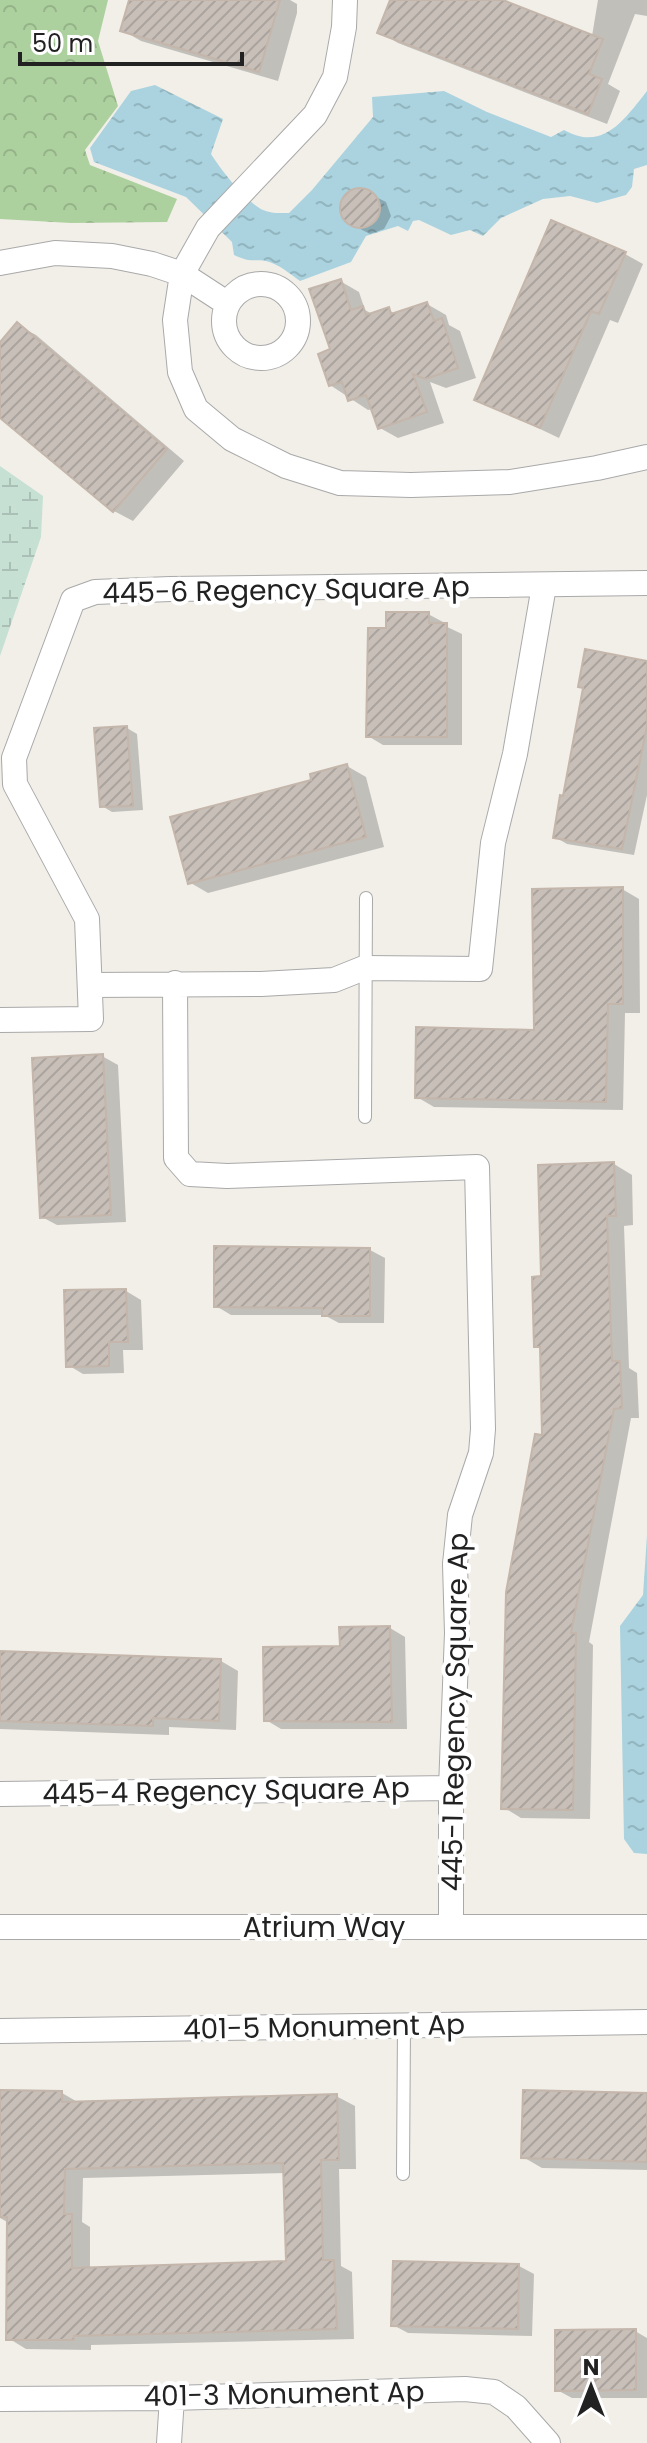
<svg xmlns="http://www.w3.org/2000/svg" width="647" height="2443" font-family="Poppins,sans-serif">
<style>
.forest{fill:url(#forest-crowns)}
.wetland{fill:url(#wetland-marsh)}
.water{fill:url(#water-ripples)}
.shadow{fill:#0003;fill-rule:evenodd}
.building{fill:url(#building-hatch);stroke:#c4b6ab;stroke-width:2;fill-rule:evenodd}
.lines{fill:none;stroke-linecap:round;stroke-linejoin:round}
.lane-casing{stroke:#a9a9a9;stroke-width:14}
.street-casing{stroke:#a9a9a9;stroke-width:26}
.lane{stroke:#fff;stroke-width:12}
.street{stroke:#fff;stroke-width:24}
.labels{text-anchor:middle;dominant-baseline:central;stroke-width:8;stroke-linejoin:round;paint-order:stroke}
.street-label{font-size:28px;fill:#222;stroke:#fff}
</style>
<defs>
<pattern id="forest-crowns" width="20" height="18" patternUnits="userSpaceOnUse" patternTransform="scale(2)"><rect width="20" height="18" fill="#add19e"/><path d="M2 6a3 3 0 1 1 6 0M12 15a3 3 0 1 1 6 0" fill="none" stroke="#95b388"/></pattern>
<pattern id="wetland-marsh" width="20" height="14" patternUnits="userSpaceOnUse" patternTransform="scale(2)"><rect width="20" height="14" fill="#c6e0d4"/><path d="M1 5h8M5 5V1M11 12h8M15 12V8" fill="none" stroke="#aac0b6"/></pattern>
<pattern id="water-ripples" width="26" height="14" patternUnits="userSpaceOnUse" patternTransform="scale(2)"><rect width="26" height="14" fill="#aad3df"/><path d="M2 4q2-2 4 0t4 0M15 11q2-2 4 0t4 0" fill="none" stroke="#92b5bf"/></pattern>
<pattern id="building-hatch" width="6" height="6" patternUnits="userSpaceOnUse" patternTransform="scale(2)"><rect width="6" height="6" fill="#c7bfb8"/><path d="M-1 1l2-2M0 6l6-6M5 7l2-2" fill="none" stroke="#aba49e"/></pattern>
</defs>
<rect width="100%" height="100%" fill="#f2efe9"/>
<path class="forest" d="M 0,0 L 108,0 L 98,41 L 118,106 L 85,150 L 90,165 L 177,199 L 167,222 L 71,223 L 0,219 Z"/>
<path class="wetland" d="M 0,466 L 43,496 L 41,537 L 0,656 Z"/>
<path class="water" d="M 155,85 L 223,119 L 211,154 C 222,171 245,201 263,210 C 272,214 280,213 289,213 L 312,190 L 373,117 L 372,97 L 444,91 L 487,112 L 551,137 L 564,130 C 603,152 624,120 647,91 L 647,165 L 634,169 L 632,187 L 626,195 L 597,203 L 570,196 L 543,199 L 501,218 L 483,236 L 470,230 L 451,235 L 419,220 L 413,221 L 408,231 L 398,226 L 366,236 L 351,262 L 300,281 C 290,274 279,264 266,261 C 252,259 251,263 234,255 L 232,242 L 186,197 L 94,162 L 90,148 L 131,91 Z
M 647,1535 L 647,1854 L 634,1853 L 624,1839 L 620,1626 L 643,1595 Z"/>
<path class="shadow" d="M 131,0 L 290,0 L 297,4 L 297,13 L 278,81 L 141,41 L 122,30 Z
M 392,0 L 498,0 L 592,36 L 598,0 L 647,0 L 647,16 L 635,14 L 608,84 L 620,91 L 607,124 L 398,43 L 380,32 Z
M 360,189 L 386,202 L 391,216 L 384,229 L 370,234 L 345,221 L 340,206 L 347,194 Z
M 625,254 L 643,264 L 618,323 L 610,320 L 559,438 L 477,399 Z
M 340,281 L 359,292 L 365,310 L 374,315 L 388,310 L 396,314 L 427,304 L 446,315 L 449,325 L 460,331 L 476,378 L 446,388 L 430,382 L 444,423 L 398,438 L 380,428 L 373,409 L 368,410 L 330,385 Z
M 17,325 L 36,335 L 184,461 L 133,521 L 114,511 L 0,415 L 0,345 Z
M 428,614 L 443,622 L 443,625 L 462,634 L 462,745 L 383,745 L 368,736 L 388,630 Z
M 647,663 L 647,795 L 634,855 L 567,844 L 555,837 L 565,798 L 585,689 L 580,686 Z
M 127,728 L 137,734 L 143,810 L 112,812 L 102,806 Z
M 347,766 L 366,777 L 384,847 L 208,893 L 189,882 L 314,781 Z
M 622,889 L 639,899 L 640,1013 L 625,1013 L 623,1110 L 434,1107 L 417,1097 L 536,1032 Z
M 102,1056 L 118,1065 L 126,1222 L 57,1225 L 42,1217 Z
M 614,1164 L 632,1175 L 633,1225 L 624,1226 L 629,1368 L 637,1373 L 639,1418 L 631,1418 L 589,1642 L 593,1645 L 590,1819 L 521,1818 L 503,1807 L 544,1437 L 542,1349 L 536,1346 L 543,1278 Z
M 370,1250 L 385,1258 L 384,1323 L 339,1323 L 324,1315 L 231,1315 L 216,1306 Z
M 126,1291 L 141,1300 L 143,1350 L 123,1350 L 124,1373 L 83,1374 L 68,1365 Z
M 390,1628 L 405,1637 L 407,1729 L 281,1729 L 266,1720 Z
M 0,1653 L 221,1661 L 238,1671 L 236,1730 L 169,1727 L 169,1735 L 0,1729 Z
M 0,2092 L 62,2093 L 81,2104 L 336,2096 L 355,2106 L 356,2169 L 339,2169 L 341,2266 L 352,2272 L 354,2339 L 91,2345 L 91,2350 L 26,2349 L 8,2338 L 9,2223 L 0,2218 ZM 286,2173 L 288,2263 L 90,2270 L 90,2227 L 82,2222 L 83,2178 Z
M 647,2095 L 647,2170 L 542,2168 L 523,2157 Z
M 519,2266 L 534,2274 L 532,2336 L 408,2333 L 393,2325 Z
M 635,2331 L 647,2338 L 647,2398 L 572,2398 L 557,2390 Z"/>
<path class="building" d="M 129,0 L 280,0 L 259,72 L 120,31 Z
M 390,0 L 503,0 L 603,39 L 589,74 L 602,79 L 588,114 L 377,33 Z
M340 208a20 20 0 1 1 40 0a20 20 0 1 1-40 0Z
M 551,220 L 626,252 L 599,314 L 591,311 L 540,428 L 474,400 Z
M 341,279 L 351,310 L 363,306 L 366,315 L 389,307 L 391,314 L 427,302 L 434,321 L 442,318 L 458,368 L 425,379 L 413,374 L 427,412 L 378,429 L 366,395 L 348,401 L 342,382 L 329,386 L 318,354 L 330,349 L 309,289 Z
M 17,322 L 167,449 L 113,512 L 0,418 L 0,342 Z
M 386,612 L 429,612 L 429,623 L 447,623 L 447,737 L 366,737 L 368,628 L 386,628 Z
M 585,649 L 647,661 L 647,726 L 622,849 L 553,838 L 560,795 L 563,796 L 583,688 L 578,687 Z
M 127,726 L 133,806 L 100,807 L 94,728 Z
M 347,764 L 366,837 L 188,884 L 170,817 L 311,780 L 310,774 Z
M 623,887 L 623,1004 L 608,1004 L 606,1102 L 415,1098 L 416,1027 L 534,1030 L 532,889 Z
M 103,1054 L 111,1215 L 40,1218 L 32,1058 Z
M 614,1162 L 616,1216 L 607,1216 L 612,1361 L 620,1361 L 622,1408 L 614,1409 L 571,1633 L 576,1633 L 573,1810 L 501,1809 L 506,1592 L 535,1434 L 542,1435 L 540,1347 L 534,1347 L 532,1277 L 541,1276 L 538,1165 Z
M 214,1246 L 370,1248 L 370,1316 L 322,1316 L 322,1308 L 214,1307 Z
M 126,1289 L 128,1342 L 109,1342 L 109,1366 L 66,1367 L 64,1290 Z
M 390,1626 L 392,1722 L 264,1721 L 263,1647 L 340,1646 L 339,1627 Z
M 0,1651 L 221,1659 L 219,1721 L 153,1718 L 153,1726 L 0,1721 Z
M 0,2090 L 62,2091 L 62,2102 L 337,2094 L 339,2160 L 321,2160 L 323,2260 L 334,2260 L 337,2329 L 74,2336 L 74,2340 L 6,2340 L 7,2217 L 0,2217 ZM 283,2163 L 286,2261 L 72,2268 L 72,2214 L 64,2214 L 65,2169 Z
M 523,2090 L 647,2093 L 647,2162 L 521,2158 Z
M 393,2261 L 519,2264 L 518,2329 L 391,2326 Z
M 636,2329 L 636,2390 L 555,2391 L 555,2330 Z"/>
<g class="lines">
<g class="lane-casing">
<path id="lane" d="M 365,1117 L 366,898
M 403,2174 L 404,2026"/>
</g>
<g class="street-casing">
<path id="street" d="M 345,0 L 344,27 L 335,77 L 315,115 L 208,228 L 182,274 L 175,320 L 180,372 L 196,409 L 232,439 L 286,466 L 340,483 L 411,485 L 510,482 L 597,468 L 647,457
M 0,263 L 55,253 L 112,256 L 152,264 L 182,274 L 228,304
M224 321a37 37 0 1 1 74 0a37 37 0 1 1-74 0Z
M 175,983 L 176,1158 L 190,1174 L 227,1176 L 477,1167 L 483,1429 L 481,1453 L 460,1515 L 455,1564 L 457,1633 L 451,1788 L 451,1927
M 91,985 L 261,984 L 334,980 L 364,968 L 480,969 L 493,843 L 515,754 L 544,586
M 0,1020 L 91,1019 L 87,919 L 15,784 L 14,758 L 73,600 L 95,592 L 170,589 L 647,583
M 0,1794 L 451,1788
M 0,1927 L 647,1927
M 0,2031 L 647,2022
M 0,2399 L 172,2398 L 465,2389 L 494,2392 L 516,2407 L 548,2443
M 169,2443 L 172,2398"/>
</g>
<use href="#lane" class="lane"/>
<use href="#street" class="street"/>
</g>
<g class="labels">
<g class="street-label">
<text transform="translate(286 590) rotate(-1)">445-6 Regency Square Ap</text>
<text transform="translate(455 1712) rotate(-89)">445-1 Regency Square Ap</text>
<text transform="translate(226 1791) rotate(-1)">445-4 Regency Square Ap</text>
<text x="324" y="1927">Atrium Way</text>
<text transform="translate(324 2027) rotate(-1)">401-5 Monument Ap</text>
<text transform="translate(284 2394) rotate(-1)">401-3 Monument Ap</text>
</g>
</g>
<g transform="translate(591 2387)" stroke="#ffffff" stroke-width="6" paint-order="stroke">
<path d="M0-6L14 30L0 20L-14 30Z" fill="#222222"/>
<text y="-12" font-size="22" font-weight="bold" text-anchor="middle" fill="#222222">N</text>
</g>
<path d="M20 52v12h222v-12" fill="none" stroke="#222222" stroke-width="4"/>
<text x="32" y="52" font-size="24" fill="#222222" stroke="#ffffff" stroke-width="6" paint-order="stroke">50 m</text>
</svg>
